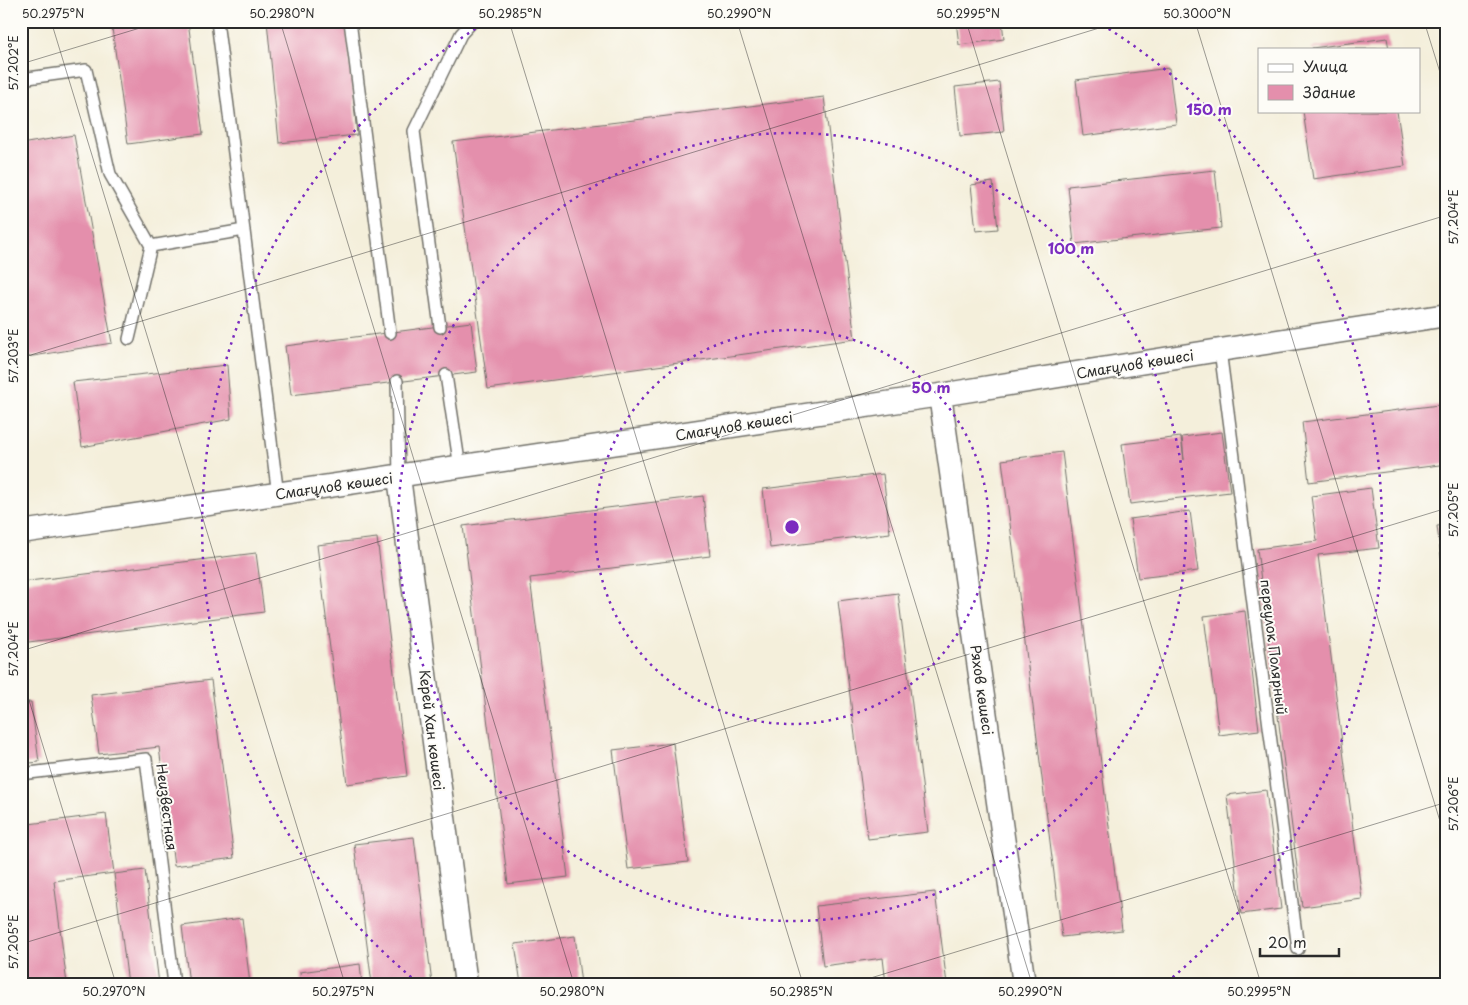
<svg xmlns="http://www.w3.org/2000/svg" width="1468" height="1005" font-family="'Playpen Sans',sans-serif">
<style>
.building{fill:#e48fac}
.lines{fill:none;stroke-linecap:round;stroke-linejoin:round}
.lane-casing{stroke:#717069;stroke-width:14}
.street-casing{stroke:#717069;stroke-width:25}
.lane{stroke:#fff;stroke-width:11}
.street{stroke:#fff;stroke-width:22}
.ticks{fill:none;stroke:#2b2b2b;stroke-width:1;stroke-opacity:0.45}
.ring{fill:none;stroke:#7b2cbf;stroke-width:2.5;stroke-dasharray:2.5 5}
.labels{text-anchor:middle;dominant-baseline:central;stroke-width:4;stroke-linejoin:round;paint-order:stroke}
.street-label{font-size:14px;fill:#2b2b2b;stroke:#fdfcf7}
.centre{fill:#7b2cbf;stroke:#fdfcf7;stroke-width:2.5}
.ring-label{font-size:15px;text-anchor:middle;font-weight:bold;fill:#7b2cbf;stroke:#fdfcf7;stroke-width:4;stroke-linejoin:round;paint-order:stroke}
.neatline{fill:none;stroke:#2b2b2b;stroke-width:2}
.ticks-label{font-size:12px;text-anchor:middle;fill:#2b2b2b}
</style>
<rect width="100%" height="100%" fill="#fdfcf7"/>
<filter id="ink" filterUnits="userSpaceOnUse"><feTurbulence type="fractalNoise" baseFrequency=".02" numOctaves="2"/><feDisplacementMap in="SourceGraphic" scale="10" xChannelSelector="R" yChannelSelector="G"/><feConvolveMatrix kernelMatrix="1 2 1 2 8 2 1 2 1" color-interpolation-filters="sRGB"/></filter>
<filter id="wash" filterUnits="userSpaceOnUse"><feTurbulence type="fractalNoise" baseFrequency=".0096" numOctaves="4" result="noise"/><feDisplacementMap in="SourceGraphic" scale="20" xChannelSelector="R" yChannelSelector="G"/><feGaussianBlur stdDeviation="1.12" result="paint"/><feColorMatrix in="noise" values="0 0 0 0 0 0 0 0 0 0 0 0 0 0 0 0 0 1.4 0 .05"/><feComposite in="paint" operator="in"/></filter>
<g filter="url(#wash)">
<rect width="100%" height="100%" fill="#f4efdb"/>
<g id="blocks">
<path class="building" d="M 111,21 L 188,21 L 203,134 L 128,144 Z
M 267,21 L 346,21 L 357,135 L 279,143 Z
M 956,21 L 1002,21 L 1004,39 L 959,45 Z
M 1387,38 L 1389,49 L 1312,49 L 1312,48 Z
M 1169,68 L 1176,124 L 1083,136 L 1076,80 Z
M 999,82 L 1004,132 L 960,136 L 955,87 Z
M 824,97 L 855,339 L 488,389 L 453,142 Z
M 1303,111 L 1397,111 L 1405,166 L 1313,179 Z
M 74,135 L 112,343 L 21,358 L 21,144 Z
M 1215,170 L 1221,228 L 1074,244 L 1068,186 Z
M 993,182 L 998,229 L 976,231 L 971,185 Z
M 471,322 L 477,372 L 291,395 L 285,346 Z
M 227,365 L 231,419 L 82,447 L 73,382 Z
M 1447,404 L 1447,464 L 1309,482 L 1302,422 Z
M 1222,432 L 1230,492 L 1130,504 L 1122,444 L 1181,437 L 1184,460 L 1182,437 Z
M 1062,452 L 1122,930 L 1062,937 L 1002,460 Z
M 883,474 L 890,533 L 770,548 L 763,489 Z
M 1371,488 L 1379,548 L 1318,555 L 1362,899 L 1302,907 L 1257,549 L 1317,541 L 1311,496 Z
M 703,496 L 710,556 L 530,578 L 568,877 L 508,884 L 463,526 Z
M 1190,511 L 1198,571 L 1138,578 L 1130,519 Z
M 1447,525 L 1447,594 L 1446,594 L 1437,526 Z
M 377,538 L 407,776 L 347,784 L 317,545 Z
M 256,553 L 264,612 L 21,643 L 21,582 Z
M 898,593 L 928,832 L 868,839 L 838,601 Z
M 1245,611 L 1259,730 L 1219,735 L 1204,616 Z
M 211,680 L 234,858 L 174,866 L 159,747 L 99,754 L 91,695 Z
M 31,702 L 39,762 L 21,764 L 21,703 Z
M 673,743 L 688,862 L 628,869 L 613,750 Z
M 1266,790 L 1281,909 L 1241,914 L 1227,795 Z
M 106,814 L 114,873 L 54,881 L 67,984 L 21,984 L 21,825 Z
M 414,837 L 432,984 L 372,984 L 354,844 Z
M 145,870 L 159,984 L 128,984 L 114,874 Z
M 935,892 L 947,984 L 886,984 L 883,958 L 823,966 L 816,906 Z
M 242,918 L 250,984 L 189,984 L 182,926 Z
M 575,936 L 581,984 L 521,984 L 515,944 Z
M 360,964 L 362,984 L 301,984 L 300,972 Z"/>
</g>
</g>
<g filter="url(#ink)">
<use href="#blocks" fill-opacity="0" stroke="#717069" stroke-width="1"/>
<g class="lines">
<g class="lane-casing">
<path id="lane" d="M 217,21 L 278,495
M 350,21 L 390,333
M 21,79 L 86,70 L 110,174 L 151,246
M 440,327 L 414,131 L 461,34 L 473,21
M 129,339 L 151,246 L 244,230
M 1220,350 L 1298,949
M 446,375 L 460,468
M 397,381 L 399,477
M 21,774 L 146,759 L 174,984"/>
</g>
<g class="street-casing">
<path id="street" d="M 940,395 L 1024,984
M 399,477 L 466,984
M 21,532 L 940,395 L 1220,350 L 1447,315"/>
</g>
<use href="#lane" class="lane"/>
<use href="#street" class="street"/>
</g>
</g>
<path class="ticks" d="M 51,21 L 345,984M 280,21 L 574,984M 509,21 L 803,984M 737,21 L 1032,984M 966,21 L 1261,984M 1195,21 L 1447,844M 1424,21 L 1447,95M 21,64 L 163,21M 21,358 L 1122,21M 21,651 L 1447,215M 21,674 L 116,984M 21,944 L 1447,508M 851,984 L 1447,802"/>
<g class="ring">
<circle cx="792" cy="527" r="197"/>
<circle cx="792" cy="527" r="394"/>
<path d="M417 982A590 590 0 0 1 488 21M1096 21A590 590 0 0 1 1167 982"/>
</g>
<g class="labels">
<g class="street-label">
<text transform="translate(1135 364) rotate(-9)">Смағұлов көшесі</text>
<text transform="translate(734 426) rotate(-9)">Смағұлов көшесі</text>
<text transform="translate(334 486) rotate(-8)">Смағұлов көшесі</text>
<text transform="translate(1274 647) rotate(83)">переулок Полярный</text>
<text transform="translate(982 690) rotate(82)">Ряхов көшесі</text>
<text transform="translate(432 730) rotate(83)">Керей Хан көшесі</text>
<text transform="translate(167 807) rotate(83)">Неизвестная</text>
</g>
</g>
<circle cx="792" cy="527" r="8" class="centre"/>
<g class="ring-label">
<text x="1209" y="115">150 m</text>
<text x="1071" y="254">100 m</text>
<text x="931" y="393">50 m</text>
</g>
<rect width="1468" height="1005" fill="none" stroke="#fdfcf7" stroke-width="55"/>
<rect x="1258" y="48" width="162" height="65" fill="#fdfcf7" stroke="#a9a8a5"/>
<rect x="1268" y="64" width="25" height="8" fill="#ffffff" stroke="#a9a8a5"/>
<text x="1303" y="72" font-size="15" fill="#2b2b2b">Улица</text>
<rect x="1268" y="85" width="25" height="15" fill="#e48fac" stroke="#a9a8a5"/>
<text x="1303" y="98" font-size="15" fill="#2b2b2b">Здание</text>
<path d="M1260 948v8h79v-8" fill="none" stroke="#2b2b2b" stroke-width="2.5"/>
<text x="1268" y="948" font-size="15" fill="#2b2b2b" stroke="#fdfcf7" stroke-width="4" paint-order="stroke">20 m</text>
<rect x="28" y="28" width="1412" height="950" class="neatline"/>
<g class="ticks-label">
<text x="53" y="18">50.2975°N</text>
<text x="282" y="18">50.2980°N</text>
<text x="510" y="18">50.2985°N</text>
<text x="739" y="18">50.2990°N</text>
<text x="968" y="18">50.2995°N</text>
<text x="1197" y="18">50.3000°N</text>
<text transform="translate(14 63) rotate(-90)" y="4">57.202°E</text>
<text transform="translate(1454 217) rotate(-90)" y="4">57.204°E</text>
<text transform="translate(14 356) rotate(-90)" y="4">57.203°E</text>
<text transform="translate(1454 510) rotate(-90)" y="4">57.205°E</text>
<text transform="translate(14 649) rotate(-90)" y="4">57.204°E</text>
<text transform="translate(1454 804) rotate(-90)" y="4">57.206°E</text>
<text transform="translate(14 942) rotate(-90)" y="4">57.205°E</text>
<text x="114" y="996">50.2970°N</text>
<text x="343" y="996">50.2975°N</text>
<text x="572" y="996">50.2980°N</text>
<text x="801" y="996">50.2985°N</text>
<text x="1030" y="996">50.2990°N</text>
<text x="1259" y="996">50.2995°N</text>
</g>
</svg>
